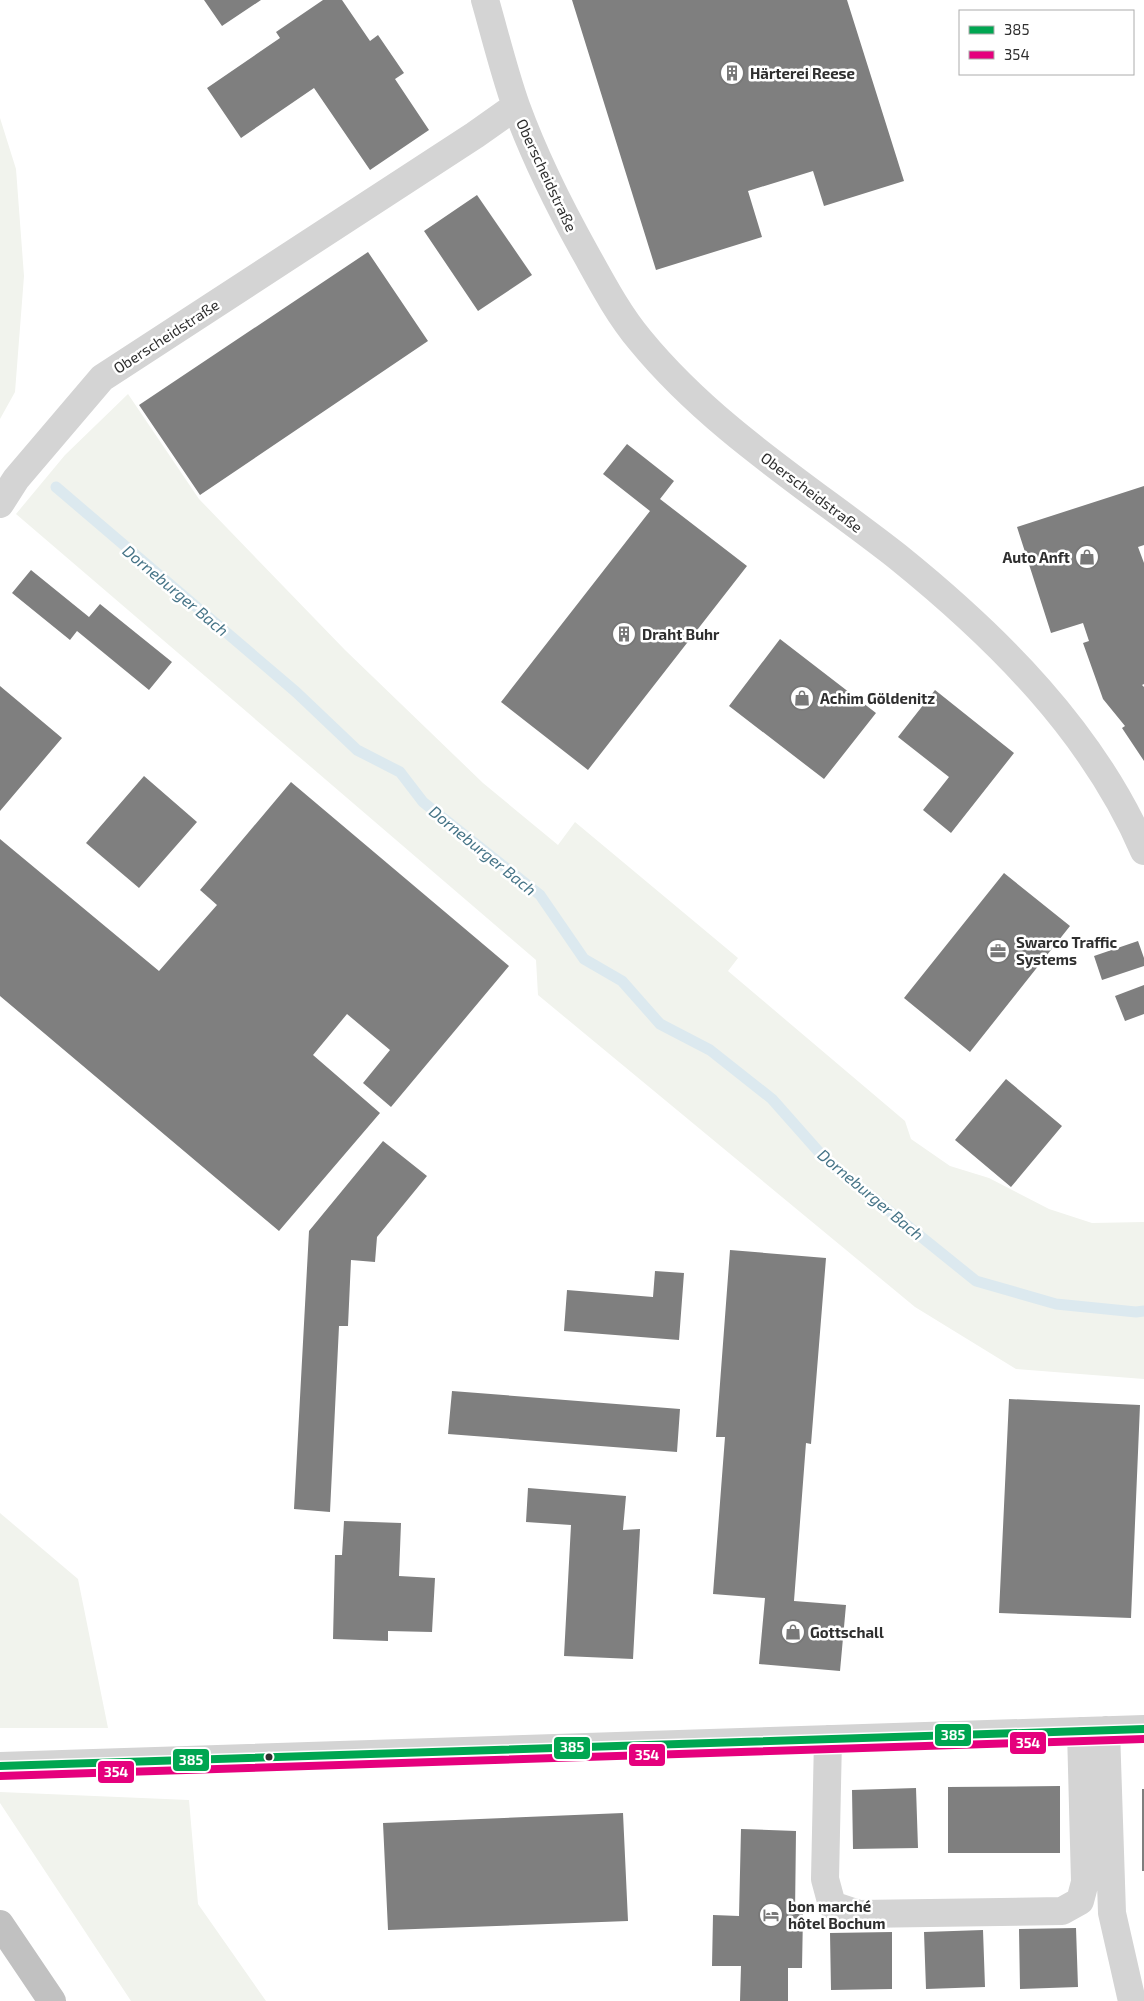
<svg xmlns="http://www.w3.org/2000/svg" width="1144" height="2001" font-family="'Exo 2',sans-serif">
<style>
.green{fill:#f1f3ed}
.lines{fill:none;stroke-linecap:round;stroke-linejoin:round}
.stream{stroke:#dce9ef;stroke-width:11}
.building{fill:#7f7f7f}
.minor{stroke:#d4d4d4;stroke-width:28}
.highway{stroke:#c1c1c1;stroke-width:28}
.bus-1-casing{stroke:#fff;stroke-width:11}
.bus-2-casing{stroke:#fff;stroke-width:11}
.bus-1{stroke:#00a651;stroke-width:8}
.bus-2{stroke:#e5007d;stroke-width:8}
.bus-dot{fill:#2f2f2f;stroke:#fff;stroke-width:2}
.labels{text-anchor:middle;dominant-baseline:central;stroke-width:5;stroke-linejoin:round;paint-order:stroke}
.poi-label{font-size:15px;font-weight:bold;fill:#2f2f2f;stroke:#fff;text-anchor:start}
.street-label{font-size:15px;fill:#2f2f2f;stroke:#fff}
.water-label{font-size:16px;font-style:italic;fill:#467487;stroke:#fff}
.line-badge{stroke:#fff;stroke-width:2}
.badge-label{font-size:14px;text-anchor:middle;font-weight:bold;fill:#fff}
</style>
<rect width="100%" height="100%" fill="#fff"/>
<path class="green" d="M 0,118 L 16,169 L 24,276 L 15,392 L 0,419 Z
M 128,394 L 199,499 L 345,650 L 483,783 L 558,845 L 575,822 L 738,958 L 728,971 L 905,1121 L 911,1139 L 950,1166 L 989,1178 L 1049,1209 L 1092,1223 L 1144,1222 L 1144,1379 L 1016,1369 L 915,1307 L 538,995 L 536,960 L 16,514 L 65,455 Z
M 0,1513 L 78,1579 L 108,1728 L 0,1728 Z
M 0,1792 L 189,1800 L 198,1904 L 266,2001 L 131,2001 L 0,1803 Z"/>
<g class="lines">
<path class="stream" d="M 56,487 L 296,692 L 357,750 L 400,772 L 423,802 L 540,895 L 584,959 L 622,981 L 660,1024 L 710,1050 L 772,1099 L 826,1160 L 976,1281 L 1056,1304 L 1136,1312 L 1144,1311"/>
</g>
<path class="building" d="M 204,0 L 261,0 L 222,26 Z
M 323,0 L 342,0 L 370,41 L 378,35 L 404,73 L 395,79 L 429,130 L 370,170 L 314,88 L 241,138 L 207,88 L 280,38 L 276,32 Z
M 572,0 L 847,0 L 904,181 L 824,206 L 813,171 L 748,191 L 762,237 L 656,270 Z
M 477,195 L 532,275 L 478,311 L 424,231 Z
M 368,252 L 428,341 L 200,495 L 139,405 Z
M 627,444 L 674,481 L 660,499 L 747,566 L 588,770 L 501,702 L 650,511 L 603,474 Z
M 1144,486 L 1144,545 L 1138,547 L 1144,563 L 1144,684 L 1142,685 L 1144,687 L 1144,761 L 1122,728 L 1125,726 L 1103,699 L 1083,643 L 1089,641 L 1083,623 L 1051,633 L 1017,527 Z
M 31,570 L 89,617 L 100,604 L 172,662 L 149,690 L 77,631 L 70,640 L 12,593 Z
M 780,639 L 876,713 L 824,779 L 729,706 Z
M 0,686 L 62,738 L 0,811 Z
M 935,690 L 1014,753 L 951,833 L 923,810 L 949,777 L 898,737 Z
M 144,776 L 197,822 L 139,888 L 86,843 Z
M 291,782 L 509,966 L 391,1107 L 363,1083 L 390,1050 L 347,1014 L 313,1055 L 380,1113 L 279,1231 L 0,996 L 0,839 L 159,971 L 217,905 L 200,890 Z
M 1004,873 L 1070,926 L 970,1052 L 904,998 Z
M 1138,941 L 1144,958 L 1144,966 L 1102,980 L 1094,956 Z
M 1144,985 L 1144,1014 L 1125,1021 L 1115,996 Z
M 1006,1079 L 1062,1126 L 1011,1187 L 955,1140 Z
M 383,1141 L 427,1176 L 377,1237 L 375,1262 L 351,1260 L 348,1326 L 339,1326 L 330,1512 L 294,1509 L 309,1231 Z
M 730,1250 L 826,1258 L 811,1444 L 806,1443 L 794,1601 L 846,1605 L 840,1671 L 759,1664 L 765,1598 L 713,1594 L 725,1437 L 716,1437 Z
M 655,1271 L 684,1273 L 679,1340 L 564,1331 L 567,1290 L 653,1297 Z
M 452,1391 L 680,1409 L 677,1452 L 448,1434 Z
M 1009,1399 L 1140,1405 L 1131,1618 L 999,1613 Z
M 528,1488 L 626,1496 L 623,1530 L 640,1529 L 633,1659 L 564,1656 L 571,1525 L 526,1522 Z
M 344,1521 L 401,1523 L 399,1576 L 435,1578 L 432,1632 L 388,1631 L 388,1641 L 333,1639 L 335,1555 L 342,1555 Z
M 1060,1786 L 1060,1853 L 948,1853 L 948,1787 Z
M 916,1788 L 918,1848 L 853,1849 L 852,1790 Z
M 1142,1789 L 1144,1789 L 1144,1871 L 1142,1871 Z
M 623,1813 L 628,1921 L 388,1930 L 383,1823 Z
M 741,1829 L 796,1831 L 795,1914 L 803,1914 L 802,1968 L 788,1968 L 788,2001 L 740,2001 L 741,1966 L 712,1966 L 713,1915 L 739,1916 Z
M 1076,1928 L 1078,1987 L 1020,1989 L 1019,1929 Z
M 983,1930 L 985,1987 L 926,1989 L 924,1932 Z
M 892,1932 L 892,1989 L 831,1990 L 830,1933 Z"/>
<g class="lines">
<path class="minor" d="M 485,0 C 495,35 504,72 516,106 C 535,158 560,208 587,256 C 603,285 619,315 640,340 C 712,428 810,488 898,557 C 997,637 1093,732 1144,851
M 0,504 L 16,479 L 102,378 L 475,135 L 516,106
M 1106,1730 L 1112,1913 L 1132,2001
M 828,1739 L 825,1879 L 832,1905 L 859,1914 L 1062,1911 L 1080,1901 L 1085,1882 L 1081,1731
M 0,1766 L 1144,1729"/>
<path class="highway" d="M 0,1924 L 52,2001"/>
<g class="bus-1-casing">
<path id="bus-1" d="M 0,1766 L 1144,1729"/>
</g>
<g class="bus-2-casing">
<path id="bus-2" d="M 0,1776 L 1144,1739"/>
</g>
<use href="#bus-1" class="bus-1"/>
<use href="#bus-2" class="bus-2"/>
</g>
<defs>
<g id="building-ring" transform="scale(1.25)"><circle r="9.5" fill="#fff" stroke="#787878" stroke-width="1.5"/><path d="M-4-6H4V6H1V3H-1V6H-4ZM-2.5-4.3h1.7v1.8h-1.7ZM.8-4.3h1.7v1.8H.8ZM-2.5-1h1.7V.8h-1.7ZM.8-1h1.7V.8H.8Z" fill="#787878"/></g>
<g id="shop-ring" transform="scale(1.25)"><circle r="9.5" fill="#fff" stroke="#787878" stroke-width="1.5"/><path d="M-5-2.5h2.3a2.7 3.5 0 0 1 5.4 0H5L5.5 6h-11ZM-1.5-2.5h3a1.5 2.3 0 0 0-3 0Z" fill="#787878"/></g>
<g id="office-ring" transform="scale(1.25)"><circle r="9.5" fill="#fff" stroke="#787878" stroke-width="1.5"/><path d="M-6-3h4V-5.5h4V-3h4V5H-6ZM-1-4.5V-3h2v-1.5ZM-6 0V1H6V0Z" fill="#787878"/></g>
<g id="hotel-ring" transform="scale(1.25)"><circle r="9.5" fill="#fff" stroke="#787878" stroke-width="1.5"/><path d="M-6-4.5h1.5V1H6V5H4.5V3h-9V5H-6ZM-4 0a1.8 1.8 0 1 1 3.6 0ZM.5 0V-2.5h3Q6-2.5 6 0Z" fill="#787878"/></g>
</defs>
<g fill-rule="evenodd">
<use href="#building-ring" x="732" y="73"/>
<use href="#shop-ring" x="1087" y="557"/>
<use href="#building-ring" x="624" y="634"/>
<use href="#shop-ring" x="802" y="698"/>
<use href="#office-ring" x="998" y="951"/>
<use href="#shop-ring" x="793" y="1632"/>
<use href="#hotel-ring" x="771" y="1915"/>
</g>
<circle class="bus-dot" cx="269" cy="1757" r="4.5"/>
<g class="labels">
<g class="poi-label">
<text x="750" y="73">Härterei Reese</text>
<text x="1070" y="557" text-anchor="end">Auto Anft</text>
<text x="642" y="634">Draht Buhr</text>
<text x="820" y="698">Achim Göldenitz</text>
<text x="1016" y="942">Swarco Traffic<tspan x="1016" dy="17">Systems</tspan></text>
<text x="810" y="1632">Gottschall</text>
<text x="788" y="1906">bon marché<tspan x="788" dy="17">hôtel Bochum</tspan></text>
</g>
<g class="street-label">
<text transform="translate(547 175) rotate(65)">Oberscheidstraße</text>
<text transform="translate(166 336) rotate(-33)">Oberscheidstraße</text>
<text transform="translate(812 492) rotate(37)">Oberscheidstraße</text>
</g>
<g class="water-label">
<text transform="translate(176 590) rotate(40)">Dorneburger Bach</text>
<text transform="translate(483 850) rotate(39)">Dorneburger Bach</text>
<text transform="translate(871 1194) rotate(40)">Dorneburger Bach</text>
</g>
</g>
<g class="line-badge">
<rect x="934" y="1723" width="38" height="24" rx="5" fill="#00a651"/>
<rect x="1009" y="1731" width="38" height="24" rx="5" fill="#e5007d"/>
<rect x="553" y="1736" width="38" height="24" rx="5" fill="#00a651"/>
<rect x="628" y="1743" width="38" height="24" rx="5" fill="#e5007d"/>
<rect x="172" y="1748" width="38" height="24" rx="5" fill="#00a651"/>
<rect x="97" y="1760" width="38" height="24" rx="5" fill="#e5007d"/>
</g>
<g class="badge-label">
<text x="953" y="1740">385</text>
<text x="1028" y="1748">354</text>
<text x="572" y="1752">385</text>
<text x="647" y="1760">354</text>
<text x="191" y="1765">385</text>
<text x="116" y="1777">354</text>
</g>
<rect x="959" y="10" width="175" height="65" fill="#ffffff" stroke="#acacac"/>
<rect x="969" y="26" width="25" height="8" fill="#00a651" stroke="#acacac"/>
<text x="1004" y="35" font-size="15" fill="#2f2f2f">385</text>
<rect x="969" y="51" width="25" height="8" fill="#e5007d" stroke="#acacac"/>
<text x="1004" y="60" font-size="15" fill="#2f2f2f">354</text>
</svg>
